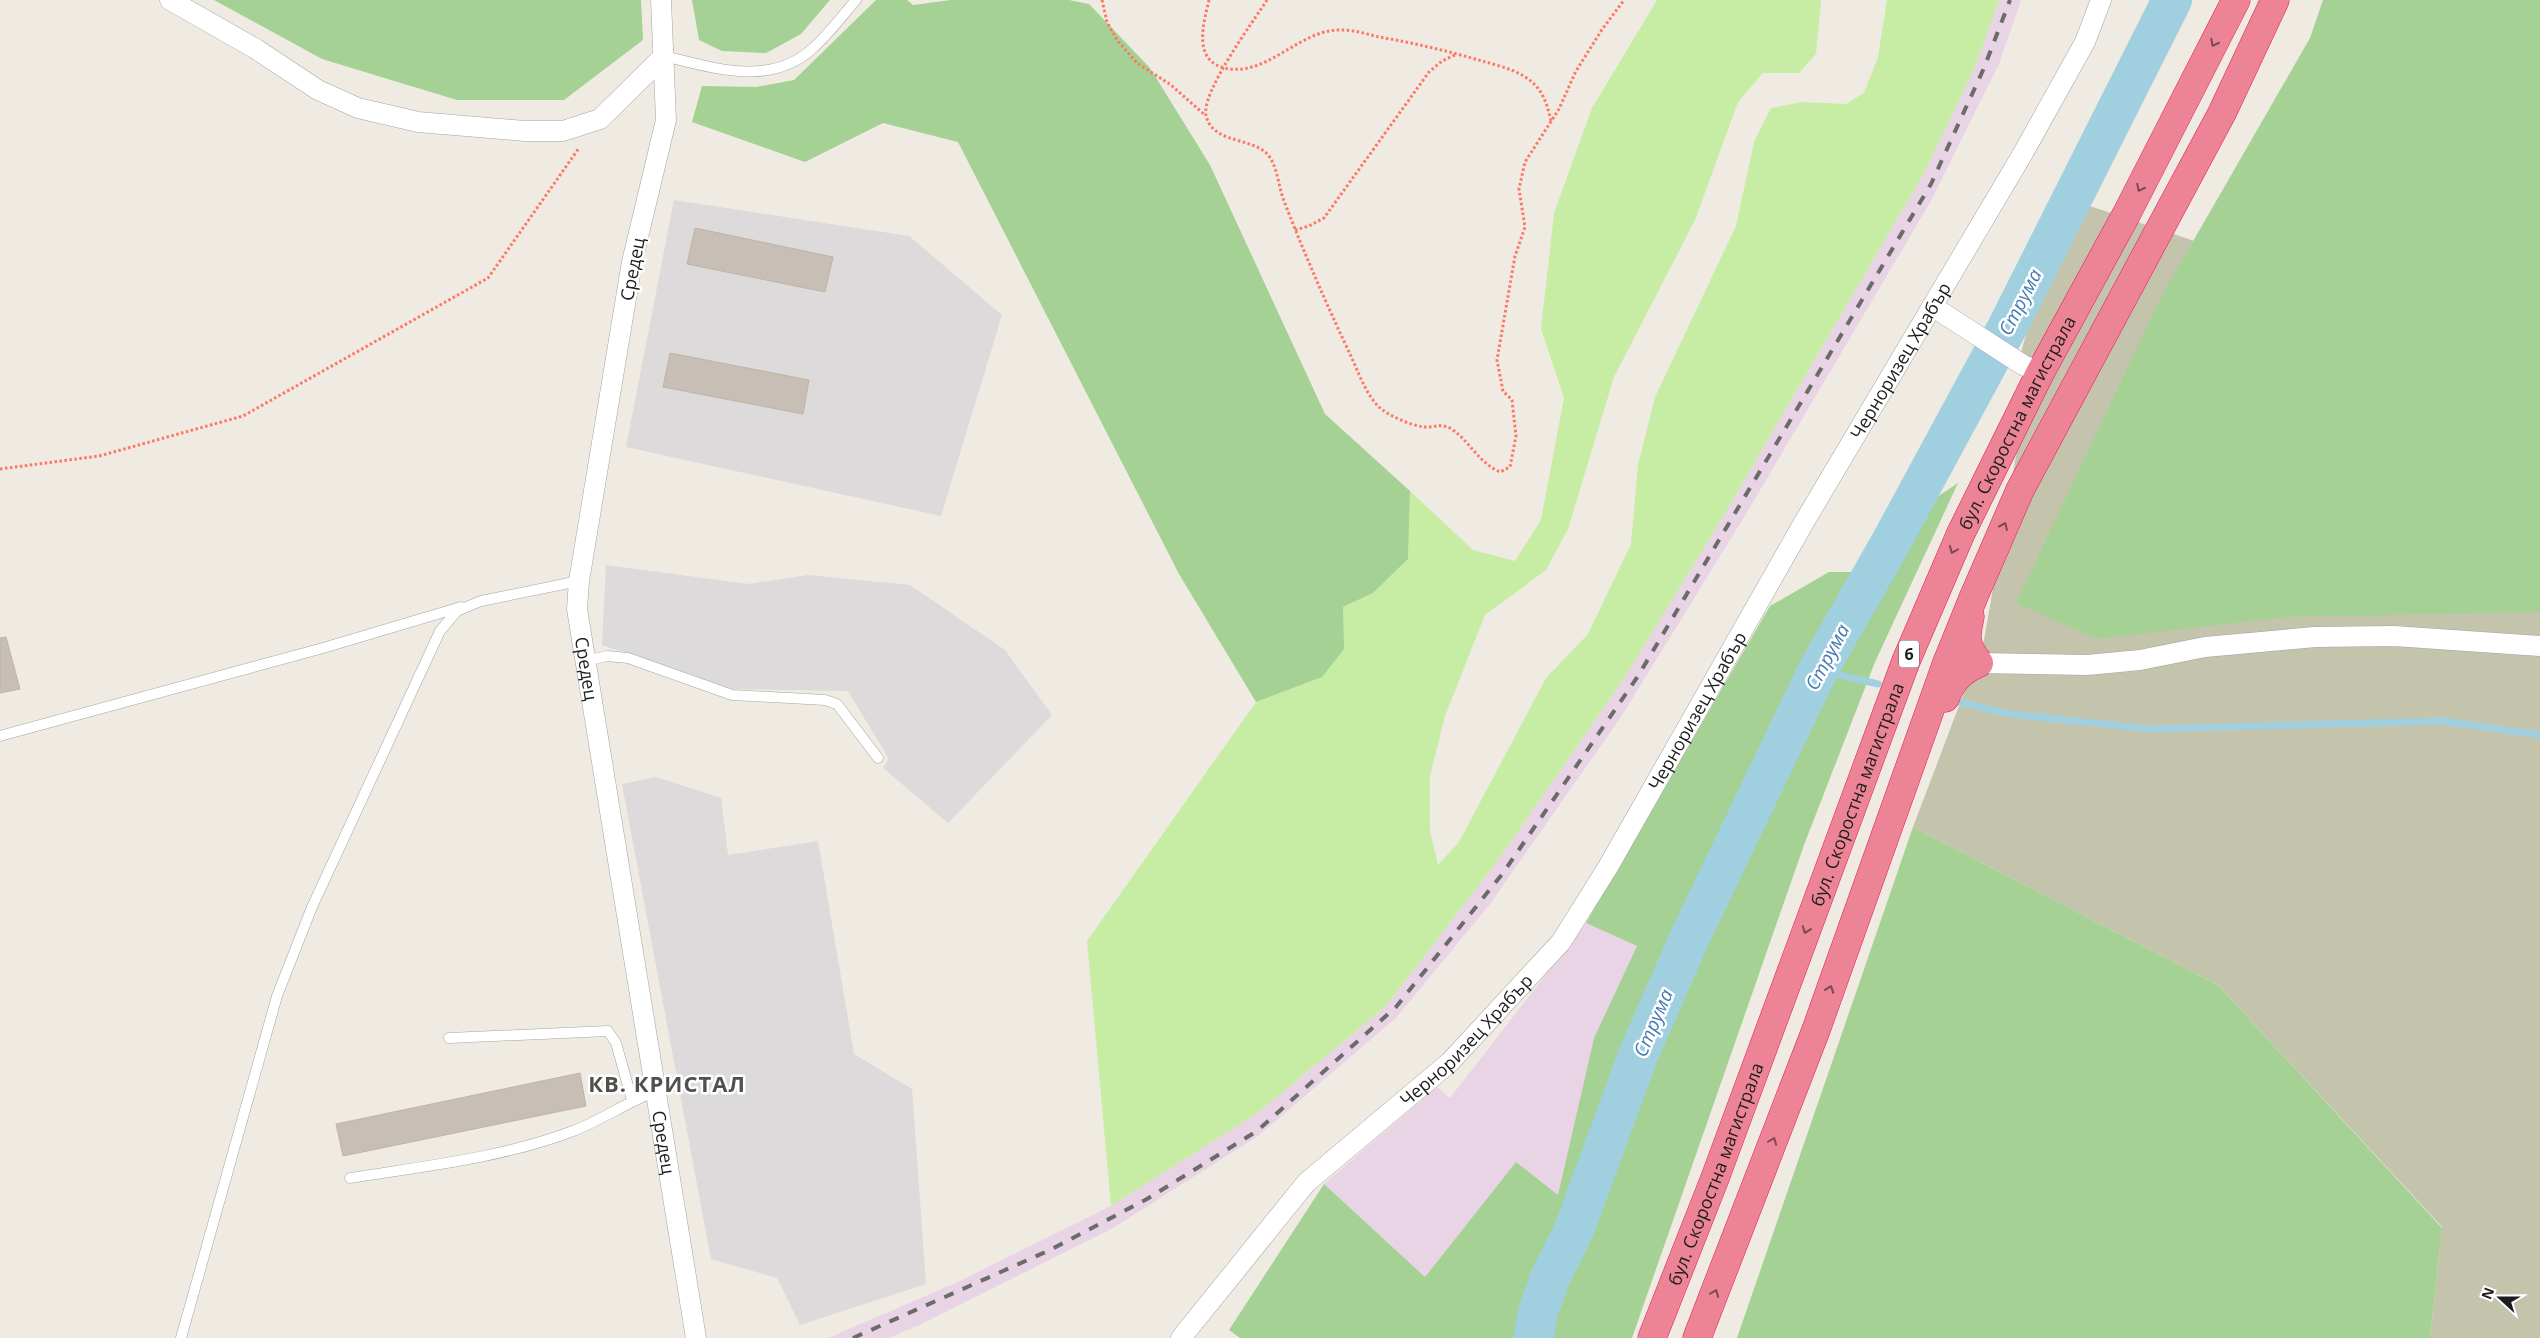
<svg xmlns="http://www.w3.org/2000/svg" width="2540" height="1338" font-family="'Open Sans',sans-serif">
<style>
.residential{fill:#dcdada}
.industrial{fill:#e9d4e5}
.construction{fill:#c4c4ad}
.grass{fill:#c7eda4}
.forest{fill:#a5d194}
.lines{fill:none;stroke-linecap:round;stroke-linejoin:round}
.stream{stroke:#a0d0e0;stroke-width:7}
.river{stroke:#a0d0e0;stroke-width:40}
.building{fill:#c7beb5;stroke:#c2b2a4}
.lane-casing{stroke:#a4a4a4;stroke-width:11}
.street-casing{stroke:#a4a4a4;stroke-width:21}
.highway-casing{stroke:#e5185a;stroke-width:29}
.path{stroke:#ff7764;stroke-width:3;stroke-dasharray:2.5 2.5;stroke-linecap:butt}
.lane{stroke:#fff;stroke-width:10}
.street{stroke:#fff;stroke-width:20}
.highway{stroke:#ec8496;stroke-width:28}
.rail{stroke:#6b6b6b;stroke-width:4;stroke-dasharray:10 10;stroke-linecap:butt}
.oneway{stroke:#7a4b53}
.labels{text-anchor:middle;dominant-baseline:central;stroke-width:5;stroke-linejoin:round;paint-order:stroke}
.shield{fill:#fff;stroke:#616161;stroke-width:1}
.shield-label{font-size:16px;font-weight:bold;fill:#1d1d1d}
.street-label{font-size:18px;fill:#1d1d1d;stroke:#fff}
.water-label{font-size:19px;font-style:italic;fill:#4379b3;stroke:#fff}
.district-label{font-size:22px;font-weight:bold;letter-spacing:1px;fill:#505050;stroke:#fff}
</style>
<rect width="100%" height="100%" fill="#efebe2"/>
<path class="residential" d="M 674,200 L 909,236 L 1002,315 L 941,516 L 626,447 Z
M 606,565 L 748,584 L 808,575 L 910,585 L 1005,650 L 1052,715 L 948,823 L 883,768 L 889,759 L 848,691 L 733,689 L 602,645 Z
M 656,777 L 721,798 L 728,855 L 818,841 L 854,1054 L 912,1089 L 926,1284 L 800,1325 L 777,1278 L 711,1259 L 622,784 Z"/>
<path class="industrial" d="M 1999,0 L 2021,0 L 1999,64 L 1931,201 L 1746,514 L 1621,717 L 1490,904 L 1396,1018 L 1258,1136 L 1113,1228 L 919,1325 L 889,1338 L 828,1338 L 958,1282 L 1111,1206 L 1256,1114 L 1385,1007 L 1496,863 L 1625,677 L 1719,523 L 1923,175 L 1976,65 Z
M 1586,923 L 1637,946 L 1594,1038 L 1558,1195 L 1516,1162 L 1425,1277 L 1324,1184 L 1437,1087 L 1450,1098 Z"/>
<path class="construction" d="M 2066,198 L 2269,266 L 2540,379 L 2540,1338 L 2430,1338 L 2442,1227 L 2218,985 L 1913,827 L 1984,640 L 2026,398 L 2019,359 Z"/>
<path class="grass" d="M 1657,0 L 1821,0 L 1816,54 L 1799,73 L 1763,73 L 1738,102 L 1695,220 L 1614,377 L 1568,529 L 1546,570 L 1485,615 L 1445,716 L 1430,776 L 1430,831 L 1438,865 L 1459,842 L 1546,678 L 1588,634 L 1631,544 L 1638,465 L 1655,397 L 1736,226 L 1754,142 L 1771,108 L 1802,102 L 1846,104 L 1864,93 L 1878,57 L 1887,0 L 1999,0 L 1976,65 L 1923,175 L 1719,523 L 1625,677 L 1496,863 L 1385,1007 L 1256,1114 L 1111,1206 L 1087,941 L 1256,702 L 1322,677 L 1343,607 L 1373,593 L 1408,559 L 1410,491 L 1473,550 L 1515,561 L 1541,520 L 1564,398 L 1541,329 L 1554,213 L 1592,108 Z"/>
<path class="forest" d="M 214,0 L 641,0 L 643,40 L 564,100 L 457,100 L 322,59 Z
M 692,0 L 830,0 L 801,34 L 766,53 L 722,51 L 699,40 Z
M 876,0 L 907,0 L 913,5 L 951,0 L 1069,0 L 1089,4 L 1150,68 L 1210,165 L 1325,414 L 1410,491 L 1408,559 L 1373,593 L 1343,607 L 1344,649 L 1322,677 L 1256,702 L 1179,574 L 958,142 L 883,123 L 805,162 L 692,122 L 702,86 L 756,87 L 794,80 Z
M 2323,0 L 2540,0 L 2540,612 L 2286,617 L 2097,639 L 2016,603 L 2161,297 L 2310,38 Z
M 1958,483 L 1875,662 L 1804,845 L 1632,1338 L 1240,1338 L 1229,1330 L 1324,1184 L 1425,1277 L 1516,1162 L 1558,1195 L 1594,1038 L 1637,946 L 1586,923 L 1770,606 L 1829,572 L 1889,572 L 1928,503 Z
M 1913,827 L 2218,985 L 2442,1228 L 2430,1338 L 1737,1338 Z"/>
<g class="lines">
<path class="stream" d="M 1818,670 L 1878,684
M 1955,701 L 2010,714 L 2149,729 L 2442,721 L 2540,735"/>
<path class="river" d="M 1534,1338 L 1537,1315 L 1550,1278 L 1574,1230 L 1639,1053 L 1690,937 L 1818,670 L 1890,544 L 2008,326 L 2172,0"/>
</g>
<path class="building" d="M 695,228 L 833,257 L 825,292 L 687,264 Z
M 670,353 L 809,380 L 803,414 L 663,387 Z
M 6,637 L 20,689 L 0,693 L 0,638 Z
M 580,1073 L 586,1106 L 343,1156 L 336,1124 Z"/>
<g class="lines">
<g class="lane-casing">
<path id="lane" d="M 664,56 C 713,68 770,87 812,49 C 828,35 842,16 856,0
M 585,661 L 607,656 L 628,658 L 732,695 L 825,700 L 837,704 L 878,758
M 0,736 L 323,648 L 461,607
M 449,1038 L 608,1031 L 616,1043 L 632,1100
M 350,1178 C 425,1166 502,1158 573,1131 C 602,1120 627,1102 656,1091
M 181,1338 L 277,996 L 312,907 L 440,631 L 457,611 L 481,601 L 579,581"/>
</g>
<g class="street-casing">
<g id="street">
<path d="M 170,0 L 256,49 L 318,90 L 358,108 L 418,122 L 525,131 L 563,131 L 600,119 L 664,56"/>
<path id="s1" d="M 661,0 L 666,120 L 632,262 L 579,581 L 577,609 L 696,1338"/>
<path d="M 1932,306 L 2023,365 L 2040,373"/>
<path d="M 1979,663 L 2087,665 L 2140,660 L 2205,647 L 2315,637 L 2394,636 L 2540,646"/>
<path id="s2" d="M 1181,1338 L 1306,1183 L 1450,1062 L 1561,942 L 1608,867 L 1803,524 L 2022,155 L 2085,42 L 2101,0"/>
</g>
</g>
<g class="highway-casing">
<g id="highway">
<path d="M 1945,698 C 1953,679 1961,671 1979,663 C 1965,645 1965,639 1970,617"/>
<path id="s3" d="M 1652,1338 L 1715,1178 L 1906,661 L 1961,533 L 2040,373 L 2126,215 L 2236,0"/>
<path d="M 1697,1338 L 1816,1030 L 1946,665 L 1974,596 L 2020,490 L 2222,113 L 2275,0"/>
</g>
</g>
<path class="path" d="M 1102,0 L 1107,22 L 1117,40 L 1137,63 L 1171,85 L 1205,115
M 1209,0 C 1204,22 1193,57 1221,67 C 1265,81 1299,28 1342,30 C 1354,30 1367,34 1379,37 C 1414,43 1448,51 1482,61 C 1496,65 1513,69 1525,77 C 1542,87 1547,103 1551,121
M 1267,0 C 1253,22 1201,92 1206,116 C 1214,147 1260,135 1272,161 C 1278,173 1279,188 1284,201 C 1304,253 1326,303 1350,354 C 1358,371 1365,393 1379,407 C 1389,416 1410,425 1424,427 C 1434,428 1442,422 1453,430 C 1470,442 1479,463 1500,472 L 1510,467 L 1516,436 L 1512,400 L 1503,391 L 1497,360 L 1515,256 L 1525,227 L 1519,189 L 1525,162 L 1559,109 L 1576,71 L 1601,31 L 1624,0
M 1295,230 L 1309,226 L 1324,218 L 1429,72 L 1442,61 L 1457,54
M 0,469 L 99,456 L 243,416 L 488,278 L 579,148"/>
<use href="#lane" class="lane"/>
<use href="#street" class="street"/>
<use href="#highway" class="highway"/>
<path class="rail" d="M 853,1338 L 1050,1250 L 1147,1199 L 1257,1131 L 1396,1007 L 1503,873 L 1638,676 L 1931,184 L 1984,68 L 2010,0"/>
</g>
<defs><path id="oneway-chevron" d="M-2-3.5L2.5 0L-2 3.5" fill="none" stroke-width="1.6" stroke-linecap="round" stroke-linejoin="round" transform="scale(1.25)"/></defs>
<g class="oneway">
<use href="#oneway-chevron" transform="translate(2214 43) rotate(117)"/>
<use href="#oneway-chevron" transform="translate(2140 188) rotate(117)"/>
<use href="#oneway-chevron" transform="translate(2004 526) rotate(-66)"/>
<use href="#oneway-chevron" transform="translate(1953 550) rotate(113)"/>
<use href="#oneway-chevron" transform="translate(1806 930) rotate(110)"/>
<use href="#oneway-chevron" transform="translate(1830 989) rotate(-70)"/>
<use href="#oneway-chevron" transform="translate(1773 1141) rotate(-69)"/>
<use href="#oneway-chevron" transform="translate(1715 1293) rotate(-69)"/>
</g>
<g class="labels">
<rect class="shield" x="1899" y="640.5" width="20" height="27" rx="4"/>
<g class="shield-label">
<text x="1909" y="654">6</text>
</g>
<g class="street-label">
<text transform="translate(632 269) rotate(-79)">Средец</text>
<text stroke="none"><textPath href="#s2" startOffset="1224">Черноризец Храбър</textPath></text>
<text stroke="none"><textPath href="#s3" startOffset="986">бул. Скоростна магистрала</textPath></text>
<text stroke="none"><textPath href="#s1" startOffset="678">Средец</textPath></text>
<text stroke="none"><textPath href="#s2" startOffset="819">Черноризец Храбър</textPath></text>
<text stroke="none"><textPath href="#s3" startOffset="581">бул. Скоростна магистрала</textPath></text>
<text stroke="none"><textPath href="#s2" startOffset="414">Черноризец Храбър</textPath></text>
<text stroke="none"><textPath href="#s1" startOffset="1158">Средец</textPath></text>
<text stroke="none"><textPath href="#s3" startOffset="176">бул. Скоростна магистрала</textPath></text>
</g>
<g class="water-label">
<text transform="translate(2020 302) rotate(-63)">Струма</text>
<text transform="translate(1827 657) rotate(-62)">Струма</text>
<text transform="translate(1653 1023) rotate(-67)">Струма</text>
</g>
<g class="district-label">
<text x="667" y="1083">КВ. КРИСТАЛ</text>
</g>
</g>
<g transform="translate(2500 1298) rotate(291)" stroke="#ffffff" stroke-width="4" paint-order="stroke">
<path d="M0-4L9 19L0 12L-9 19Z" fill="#1d1d1d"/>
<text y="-8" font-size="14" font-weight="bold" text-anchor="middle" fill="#1d1d1d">N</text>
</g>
</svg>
